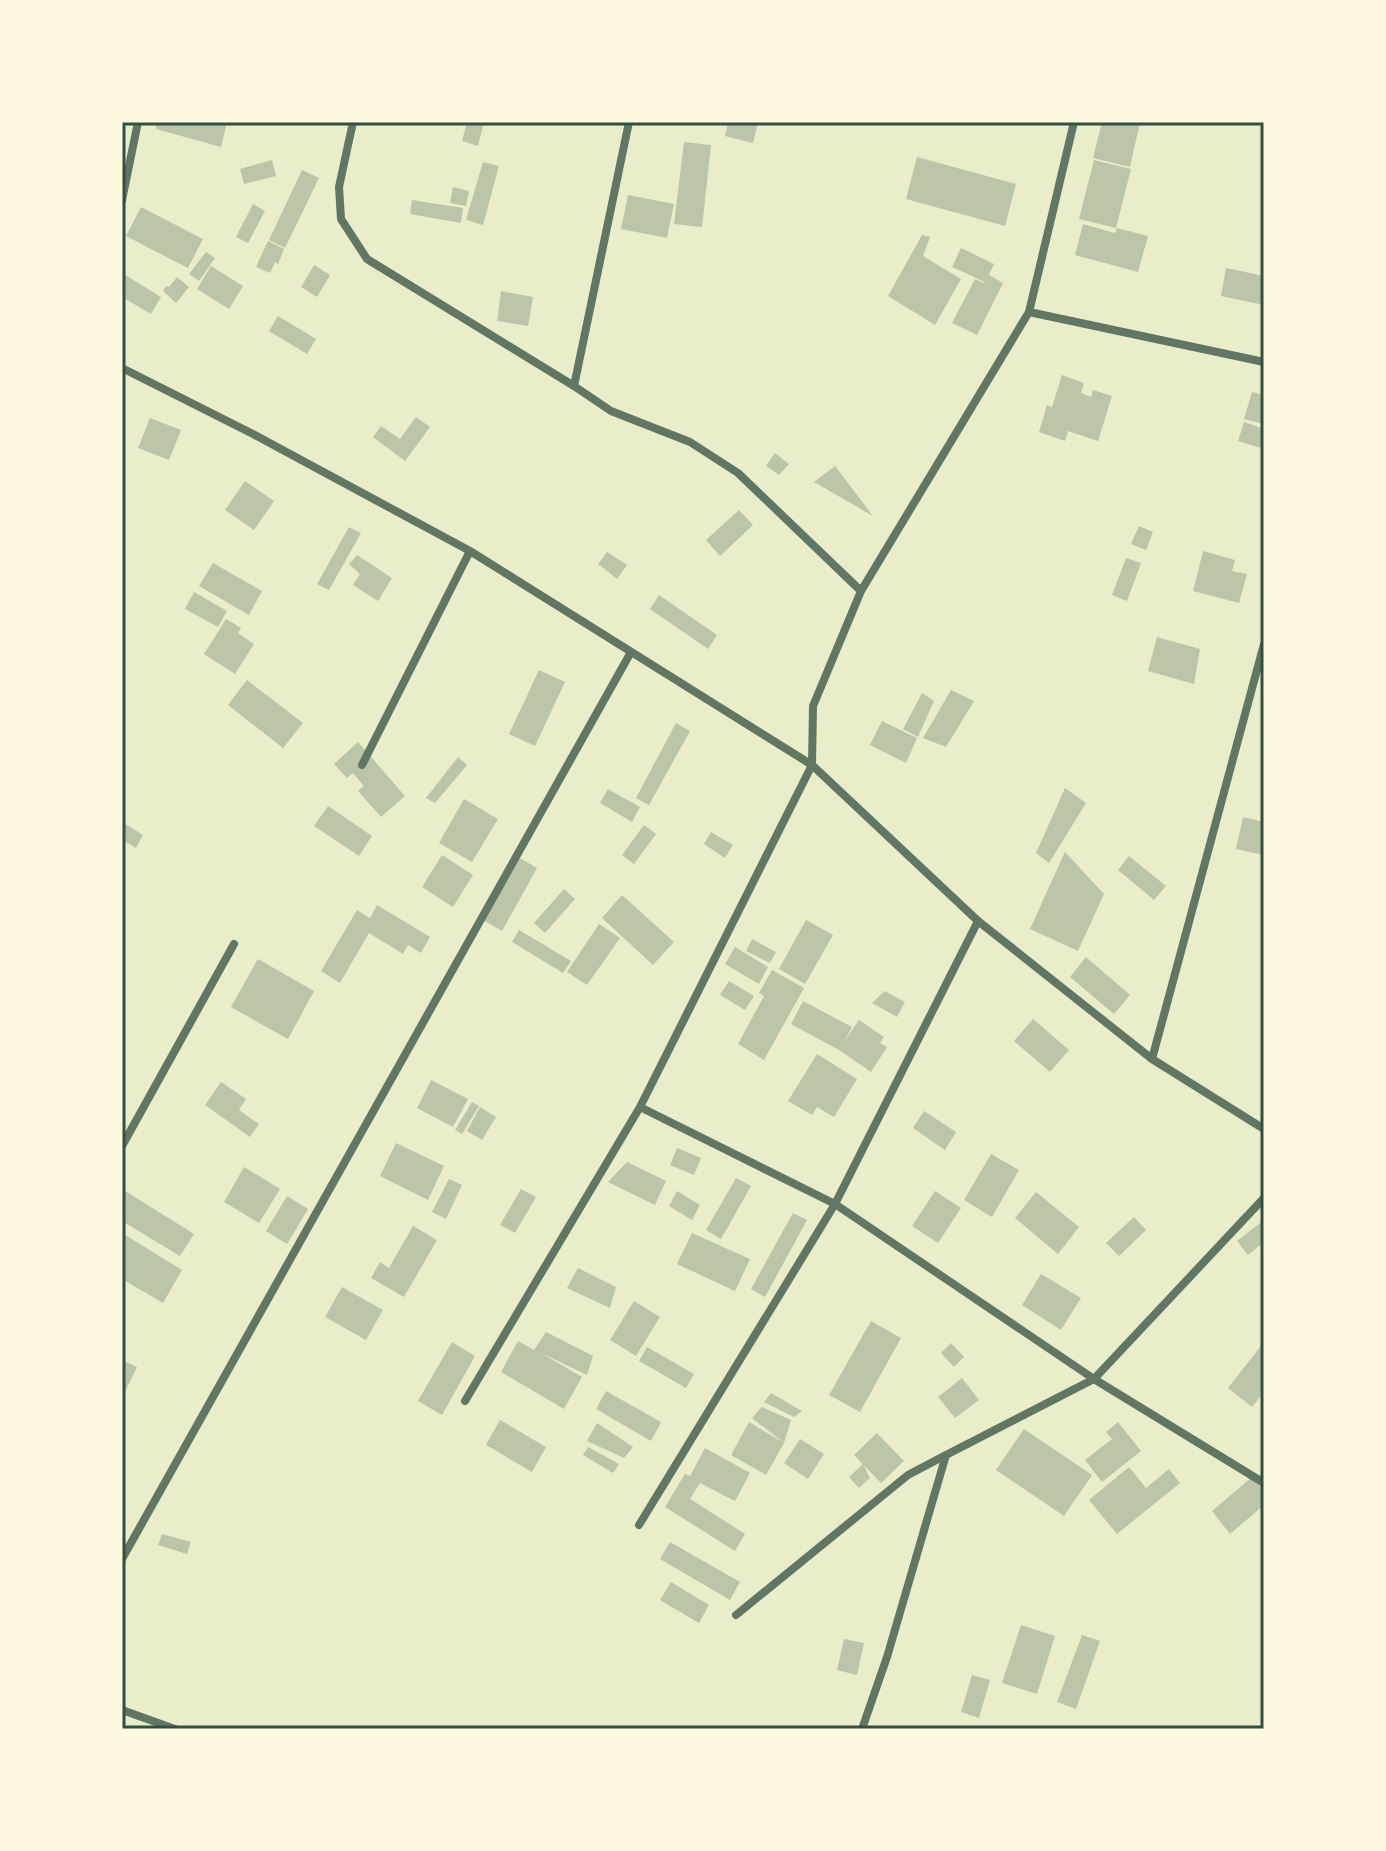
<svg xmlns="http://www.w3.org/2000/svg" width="1386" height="1851" font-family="'Open Sans',sans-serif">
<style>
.building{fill:#bcc5a7}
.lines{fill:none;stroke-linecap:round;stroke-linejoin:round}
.minor{stroke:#617663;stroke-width:8}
.neatline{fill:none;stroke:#344e41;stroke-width:3}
</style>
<rect width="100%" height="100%" fill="#e9edc9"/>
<path class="building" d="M 157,122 L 227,122 L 221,147 L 156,129 Z
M 467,122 L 484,122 L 478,146 L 462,141 Z
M 728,122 L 758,122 L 753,143 L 725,136 Z
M 1102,122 L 1140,122 L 1130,167 L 1093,158 Z
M 684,142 L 711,145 L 702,227 L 674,224 Z
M 917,157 L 1016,184 L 1005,226 L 906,199 Z
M 272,160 L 276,176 L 244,184 L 240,169 Z
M 1094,160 L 1131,169 L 1116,228 L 1079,219 Z
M 483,162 L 499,166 L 483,225 L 466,220 Z
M 302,170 L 319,178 L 285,248 L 269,240 Z
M 453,187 L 469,191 L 466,206 L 450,203 Z
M 628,195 L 674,204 L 667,238 L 621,229 Z
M 412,200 L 463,208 L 461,223 L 410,214 Z
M 253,204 L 265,211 L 248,243 L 236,237 Z
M 141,207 L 203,239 L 188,268 L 126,236 Z
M 1083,224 L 1115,233 L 1117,228 L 1148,236 L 1138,272 L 1075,255 Z
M 922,235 L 930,237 L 923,256 L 961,279 L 935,325 L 888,296 Z
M 268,241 L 284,249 L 278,264 L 275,262 L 270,273 L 256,267 Z
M 961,248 L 994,264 L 989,275 L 1003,283 L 977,335 L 952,323 L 975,279 L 984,283 L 985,282 L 952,267 Z
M 206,252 L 215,258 L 199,281 L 189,274 Z
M 314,265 L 330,275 L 317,297 L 301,287 Z
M 211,266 L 243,286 L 229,309 L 197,289 Z
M 1226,268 L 1264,276 L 1264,305 L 1221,296 Z
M 122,273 L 161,297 L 151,314 L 122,297 Z
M 177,277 L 189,287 L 176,303 L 163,291 L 166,286 L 169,287 Z
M 501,291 L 533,297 L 528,326 L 497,321 Z
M 278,316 L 316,339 L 307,354 L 269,331 Z
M 1062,375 L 1084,383 L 1081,393 L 1091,397 L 1093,390 L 1112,396 L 1098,441 L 1068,431 L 1065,441 L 1039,432 L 1047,405 L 1052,407 Z
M 1252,392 L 1264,395 L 1264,424 L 1244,419 Z
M 416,417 L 430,427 L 405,461 L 373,437 L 381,426 L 400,439 Z
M 150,418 L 181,430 L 169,460 L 138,448 Z
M 1244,422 L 1264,429 L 1264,449 L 1238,441 Z
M 775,453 L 789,464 L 779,475 L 766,466 Z
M 835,466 L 873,516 L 814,482 Z
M 245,481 L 274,501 L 254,530 L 225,510 Z
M 739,510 L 753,525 L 720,556 L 706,540 Z
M 1139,526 L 1153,532 L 1146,550 L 1131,544 Z
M 349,527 L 361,533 L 329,590 L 317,584 Z
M 1203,551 L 1235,560 L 1232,571 L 1247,574 L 1239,603 L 1193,591 Z
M 607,552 L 627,565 L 617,579 L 598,564 Z
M 357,555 L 392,578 L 378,601 L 353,585 L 360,574 L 349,564 Z
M 1126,558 L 1141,563 L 1127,601 L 1112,595 Z
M 213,563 L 262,591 L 249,615 L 199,586 Z
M 194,592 L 227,611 L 218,627 L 185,609 Z
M 659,595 L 717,635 L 708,649 L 650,609 Z
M 226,619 L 241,628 L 238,633 L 254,644 L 235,674 L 204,654 Z
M 1157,637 L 1200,649 L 1194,684 L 1148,671 Z
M 539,670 L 565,682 L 535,746 L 509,734 Z
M 247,680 L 303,723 L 283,748 L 228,705 Z
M 951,690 L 974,701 L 946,747 L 923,738 Z
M 922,693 L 934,701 L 918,737 L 903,729 Z
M 882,721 L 917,738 L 906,763 L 870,745 Z
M 676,723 L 690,731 L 649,805 L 636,798 Z
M 358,742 L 405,796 L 381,817 L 358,791 L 364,786 L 353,773 L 347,778 L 334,764 Z
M 458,757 L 467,765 L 435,803 L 426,798 Z
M 1065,788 L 1086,803 L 1049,863 L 1036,853 Z
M 608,789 L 640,807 L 632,822 L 600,803 Z
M 464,799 L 498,819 L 472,862 L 439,843 Z
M 328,806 L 372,836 L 359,856 L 314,826 Z
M 1243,817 L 1264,822 L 1264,855 L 1236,849 Z
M 122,822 L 143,835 L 136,848 L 122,840 Z
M 644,825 L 656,834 L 634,864 L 622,855 Z
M 711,832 L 733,845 L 725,858 L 704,844 Z
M 1065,852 L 1104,894 L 1078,951 L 1030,929 Z
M 442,855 L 473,875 L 453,907 L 422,887 Z
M 1129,856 L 1166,886 L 1154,900 L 1118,870 Z
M 518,857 L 537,868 L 502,931 L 483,920 Z
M 564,889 L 575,899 L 545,933 L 534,923 Z
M 622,895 L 674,942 L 653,965 L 602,918 Z
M 377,905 L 430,937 L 421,953 L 408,945 L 403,954 L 369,933 L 340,983 L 321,971 L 357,910 L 370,918 Z
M 806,920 L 833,935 L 805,984 L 779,969 Z
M 599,924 L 620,938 L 587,985 L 567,972 Z
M 519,930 L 571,961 L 563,973 L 512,942 Z
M 752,939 L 776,952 L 770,963 L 746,951 Z
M 735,947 L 768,967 L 759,984 L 725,964 Z
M 1086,957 L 1130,995 L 1114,1014 L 1070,977 Z
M 258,959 L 314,991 L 288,1039 L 231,1007 Z
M 772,970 L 804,988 L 764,1060 L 738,1044 L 764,996 L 759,993 Z
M 729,981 L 754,996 L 745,1010 L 720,995 Z
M 885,991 L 905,1002 L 897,1017 L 872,1003 Z
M 803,1001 L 852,1027 L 844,1042 L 859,1020 L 884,1037 L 880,1043 L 887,1047 L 871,1072 L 839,1050 L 791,1024 Z
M 1033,1019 L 1069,1050 L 1050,1072 L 1014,1041 Z
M 817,1054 L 857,1079 L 834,1117 L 817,1107 L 812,1115 L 788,1101 Z
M 431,1080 L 468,1099 L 453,1127 L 417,1108 Z
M 221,1082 L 246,1099 L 239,1110 L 259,1124 L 250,1137 L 205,1105 Z
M 472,1102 L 479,1106 L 462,1134 L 455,1130 Z
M 480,1107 L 496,1117 L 482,1140 L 467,1131 Z
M 924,1111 L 956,1132 L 945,1150 L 913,1128 Z
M 396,1143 L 444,1166 L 428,1200 L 380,1176 Z
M 677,1148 L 701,1158 L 694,1175 L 670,1165 Z
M 991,1154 L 1019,1170 L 992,1217 L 964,1200 Z
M 627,1162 L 666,1181 L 655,1205 L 608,1182 Z
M 244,1167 L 280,1189 L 259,1223 L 224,1202 Z
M 736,1178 L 751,1186 L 721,1239 L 706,1230 Z
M 449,1179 L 462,1185 L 446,1219 L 432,1212 Z
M 122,1189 L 194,1234 L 180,1256 L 122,1221 Z
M 521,1189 L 536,1197 L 515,1233 L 500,1225 Z
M 677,1191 L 700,1205 L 692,1220 L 669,1206 Z
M 935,1191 L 961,1208 L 938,1243 L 912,1226 Z
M 1036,1192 L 1079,1227 L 1058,1254 L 1015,1218 Z
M 287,1196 L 308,1209 L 287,1244 L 266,1231 Z
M 793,1213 L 807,1220 L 765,1297 L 751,1289 Z
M 1134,1217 L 1146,1230 L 1119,1256 L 1106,1243 Z
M 1264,1220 L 1264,1242 L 1248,1255 L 1237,1241 Z
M 413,1226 L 437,1240 L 404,1297 L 371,1278 L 380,1262 L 389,1268 Z
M 122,1233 L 182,1270 L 163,1303 L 122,1279 Z
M 692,1233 L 750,1259 L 735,1291 L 677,1264 Z
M 578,1268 L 616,1287 L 610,1308 L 567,1288 Z
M 1041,1274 L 1081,1298 L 1061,1330 L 1022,1305 Z
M 342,1287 L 383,1310 L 366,1340 L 325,1317 Z
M 634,1301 L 660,1317 L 636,1356 L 610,1340 Z
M 871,1321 L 901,1338 L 860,1412 L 829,1395 Z
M 546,1332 L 593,1356 L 587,1375 L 541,1353 L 582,1377 L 564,1409 L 501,1372 L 518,1341 L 534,1350 Z
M 452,1342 L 475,1356 L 442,1415 L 418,1401 Z
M 1264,1342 L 1264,1392 L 1252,1407 L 1228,1388 Z
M 951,1343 L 964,1357 L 954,1367 L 941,1353 Z
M 647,1347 L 694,1374 L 686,1388 L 639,1361 Z
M 122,1360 L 137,1367 L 122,1398 Z
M 962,1378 L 979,1400 L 955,1418 L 938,1397 Z
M 606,1391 L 661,1422 L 651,1441 L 596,1409 Z
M 771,1393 L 802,1411 L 794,1417 L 764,1402 Z
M 762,1407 L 791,1420 L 784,1443 L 766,1475 L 731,1455 L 749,1422 L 784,1443 L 752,1418 Z
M 500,1420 L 546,1447 L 532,1472 L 486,1445 Z
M 1118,1422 L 1141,1451 L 1102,1482 L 1085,1460 L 1112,1439 L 1106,1432 Z
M 597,1423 L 633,1447 L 624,1458 L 587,1441 Z
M 1024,1429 L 1092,1475 L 1064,1516 L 996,1470 Z
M 877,1433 L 904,1461 L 881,1483 L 854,1455 Z
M 800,1439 L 824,1454 L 808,1479 L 784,1463 Z
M 588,1447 L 619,1464 L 613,1473 L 583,1455 Z
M 705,1448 L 750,1473 L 735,1501 L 700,1483 L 690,1499 L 745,1534 L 735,1551 L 665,1507 L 685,1474 L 690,1476 Z
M 863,1464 L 870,1478 L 859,1488 L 849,1477 Z
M 1129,1467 L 1146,1488 L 1169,1469 L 1180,1483 L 1117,1534 L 1089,1500 Z
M 1252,1477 L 1264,1491 L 1264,1505 L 1230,1534 L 1212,1511 Z
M 162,1534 L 191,1542 L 187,1554 L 158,1545 Z
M 670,1542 L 740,1582 L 730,1600 L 660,1559 Z
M 671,1582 L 709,1605 L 699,1623 L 660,1600 Z
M 1021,1625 L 1055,1636 L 1037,1694 L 1002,1683 Z
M 1082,1635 L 1100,1641 L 1076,1709 L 1057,1702 Z
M 844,1639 L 864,1643 L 857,1675 L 837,1670 Z
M 972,1675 L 990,1680 L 979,1718 L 961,1712 Z"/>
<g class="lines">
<path class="minor" d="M 353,122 L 339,187 L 341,219 L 367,259 L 574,386 L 611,411 L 690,442 L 738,473 L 861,591
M 122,200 L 138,122
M 1029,312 L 1264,362
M 122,368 L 253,434 L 470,551 L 812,765 L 978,921 L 1152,1059 L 1264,1129
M 574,386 L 629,122
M 362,765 L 470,551
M 1152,1059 L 1264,644
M 640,1107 L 835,1204 L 1094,1379 L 1264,1483
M 122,1146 L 234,944
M 465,1401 L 640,1107 L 812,765 L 813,706 L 861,591 L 1029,312 L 1074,122
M 639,1525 L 835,1204 L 978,921
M 122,1559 L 631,652
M 736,1615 L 908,1475 L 946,1455
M 122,1710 L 175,1729
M 862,1729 L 887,1657 L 946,1455 L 1094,1379 L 1264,1198"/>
</g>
<rect width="1386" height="1851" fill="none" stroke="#fefae0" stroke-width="248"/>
<rect x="124" y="124" width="1138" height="1603" class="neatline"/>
</svg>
